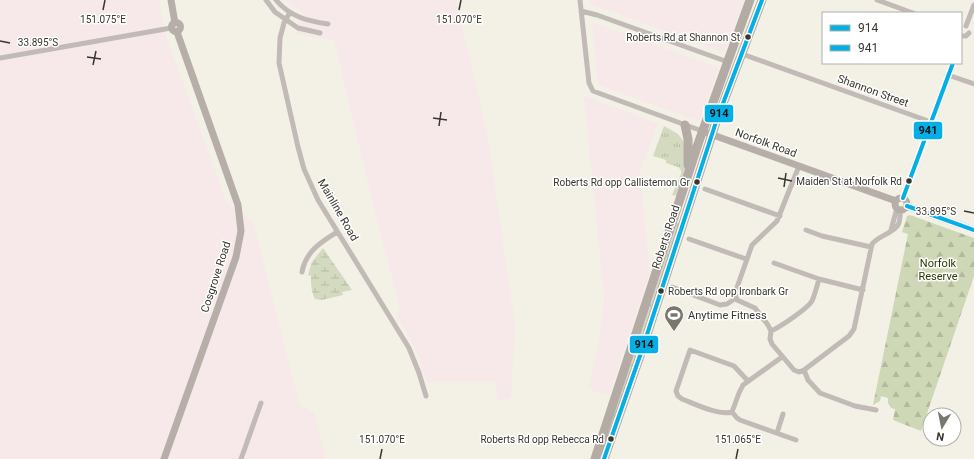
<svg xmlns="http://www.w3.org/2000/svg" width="974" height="459" font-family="Roboto,sans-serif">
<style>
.industrial{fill:#f7e9ea}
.grass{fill:url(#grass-tufts)}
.forest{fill:url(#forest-firs)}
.wetland{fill:url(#wetland-marsh)}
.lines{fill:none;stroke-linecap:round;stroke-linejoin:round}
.street{stroke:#c1bab6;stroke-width:5}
.secondary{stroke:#b7aeaa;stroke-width:7}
.highway{stroke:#b4aba5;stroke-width:9}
.bus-1-casing{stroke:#fff;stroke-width:7}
.bus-2-casing{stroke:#fff;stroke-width:7}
.bus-1{stroke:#03afe5;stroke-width:4}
.bus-2{stroke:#03afe5;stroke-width:4}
.ticks{fill:none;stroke:#38362e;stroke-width:1.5}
.bus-dot{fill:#38362e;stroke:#fff;stroke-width:1.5}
.labels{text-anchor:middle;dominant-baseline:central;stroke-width:3;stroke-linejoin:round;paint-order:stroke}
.bus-label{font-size:10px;fill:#38362e;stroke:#fff;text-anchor:end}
.street-label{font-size:11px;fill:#38362e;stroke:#fff}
.park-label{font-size:11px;fill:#2b3900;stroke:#fff}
.poi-label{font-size:11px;fill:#38362e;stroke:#fff;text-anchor:start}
.ticks-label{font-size:10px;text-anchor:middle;fill:#38362e;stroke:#fff;stroke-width:3;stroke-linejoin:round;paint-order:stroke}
.line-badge{stroke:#fff;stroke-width:1.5}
.pale-badge-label{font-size:11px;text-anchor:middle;font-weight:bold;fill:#111}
</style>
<defs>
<pattern id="grass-tufts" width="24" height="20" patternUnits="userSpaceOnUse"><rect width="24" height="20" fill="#d3dabf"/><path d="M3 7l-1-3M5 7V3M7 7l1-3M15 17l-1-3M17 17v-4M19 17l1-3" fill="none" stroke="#b6bca4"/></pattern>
<pattern id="forest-firs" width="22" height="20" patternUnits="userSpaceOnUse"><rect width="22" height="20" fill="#ced7b6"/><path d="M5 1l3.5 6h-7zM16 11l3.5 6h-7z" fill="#b2b99d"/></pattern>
<pattern id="wetland-marsh" width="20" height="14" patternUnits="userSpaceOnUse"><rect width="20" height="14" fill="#d3dabf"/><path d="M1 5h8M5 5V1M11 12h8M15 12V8" fill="none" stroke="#b6bca4"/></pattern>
</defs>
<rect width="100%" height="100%" fill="#f3f1e6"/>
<path class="industrial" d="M 0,0 L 159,0 L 165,33 L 227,203 L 253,221 L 300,406 L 314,411 L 326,459 L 0,459 Z
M 285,0 L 456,0 L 481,105 L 489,145 L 515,324 L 511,399 L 497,400 L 496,382 L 427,382 L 416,351 L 408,334 L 396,316 L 400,307 L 377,221 L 334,40 L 309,37 L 296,34 L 302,12 L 294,7 Z
M 590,0 L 744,0 L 725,51 L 722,52 L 590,4 Z
M 592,22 L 717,67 L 718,70 L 700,120 L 698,121 L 598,85 Z
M 584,96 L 658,123 L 640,173 L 650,273 L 609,396 L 588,389 L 599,342 L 604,298 Z"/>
<path class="grass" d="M 664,126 L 678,134 L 684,142 L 686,167 L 677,196 L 672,195 L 681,174 L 681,170 L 678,167 L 666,163 L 666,160 L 653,156 Z
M 677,223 L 679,224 L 614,419 L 613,418 Z"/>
<path class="forest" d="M 910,215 L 974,238 L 974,276 L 921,431 L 893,420 L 895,409 L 891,408 L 888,403 L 888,398 L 881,396 L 880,401 L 873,405 L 908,234 L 902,232 L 907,216 Z"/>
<path class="wetland" d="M 323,248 L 352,290 L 342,292 L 343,295 L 321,300 L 315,299 C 311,291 311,284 311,276 L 308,275 L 312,262 Z"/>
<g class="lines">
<path class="street" d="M 266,0 L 275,12 L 298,28 L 320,33
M 276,0 C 290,17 308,21 328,24
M 580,0 L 589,83 L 593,91 L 702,131
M 877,0 L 913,13
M 581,11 L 597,15 L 728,62
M 290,12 L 284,23 L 280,38 L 279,63 L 298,147 L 304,169 L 318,200 L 409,348 L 419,373 L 426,396
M 966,26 L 974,5
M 961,36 L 966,36 L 969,33
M 742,54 L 931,122
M 0,58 L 171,28
M 948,75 L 974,84
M 799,166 L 777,221 L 752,245 L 735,293 L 737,300 L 755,308 L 768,325 L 771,331 L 770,339 L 772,344 L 794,370 L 799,372 L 804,370 L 849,336 L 854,329 L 872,244 C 878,236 896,232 899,223 C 900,219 900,214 901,210
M 705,189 L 780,216
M 903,198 L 953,63
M 806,230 L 822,236 L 871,247
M 891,230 L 897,208
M 689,239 L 746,259
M 774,263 L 819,279 L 863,290
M 302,272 C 306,251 321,242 337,232
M 672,287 L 720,305 L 727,304 L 736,298
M 771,331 C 780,327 807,309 812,301 C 815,294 817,286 819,279
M 804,370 L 808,380 L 820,393 L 855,406 L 876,410
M 748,381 L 734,366 L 690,350 L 676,391 L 678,396 L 682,399 C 695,404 719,416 732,412 L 739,393 L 743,385 L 782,357
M 732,412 L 737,418 L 740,420 L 796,440
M 777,433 L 783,414
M 241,459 L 261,403"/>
<path class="secondary" d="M 171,0 L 175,23
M171.5 27a4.5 4.5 0 1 1 9 0a4.5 4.5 0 1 1-9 0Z
M 702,131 L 896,201
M895 204a6 6 0 1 1 12 0a6 6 0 1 1-12 0Z
M 907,206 L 974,230
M 164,459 L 236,257 L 241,231 L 238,205 L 177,32"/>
<path class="highway" d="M 685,125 L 688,139 L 688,165
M 595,459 L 698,144 L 750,0
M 604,459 L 642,350 L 716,122 L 762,0"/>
<g class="bus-1-casing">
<path id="bus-1" d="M 604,459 L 642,350 L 716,122 L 762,0"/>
</g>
<g class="bus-2-casing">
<path id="bus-2" d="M 903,198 L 953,63
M 907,206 L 974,230"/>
</g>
<use href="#bus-1" class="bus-1"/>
<use href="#bus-2" class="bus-2"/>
</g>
<path class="ticks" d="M 103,10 L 105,0M 459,10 L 461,0M 0,41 L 10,43M 87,57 L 101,59M 93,65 L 96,51M 433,118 L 447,120M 439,126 L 441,112M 778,178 L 792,181M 784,187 L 786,173M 964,211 L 974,213M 380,459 L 382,449M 736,459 L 738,449"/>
<defs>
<g id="stadium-pin" transform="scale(1)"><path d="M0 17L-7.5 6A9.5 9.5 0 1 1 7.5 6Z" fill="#79776e" stroke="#fff"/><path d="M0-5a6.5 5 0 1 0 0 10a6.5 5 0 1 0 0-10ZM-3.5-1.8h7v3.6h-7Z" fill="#fff"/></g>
</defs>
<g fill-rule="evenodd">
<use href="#stadium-pin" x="674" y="315"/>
</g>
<g class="bus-dot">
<circle cx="748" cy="37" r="3.5"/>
<circle cx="909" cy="181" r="3.5"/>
<circle cx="697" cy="182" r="3.5"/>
<circle cx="661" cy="291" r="3.5"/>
<circle cx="611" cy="439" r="3.5"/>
</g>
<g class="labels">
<g class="bus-label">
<text x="740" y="37">Roberts Rd at Shannon St</text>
<text x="902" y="181">Maiden St at Norfolk Rd</text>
<text x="690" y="182">Roberts Rd opp Callistemon Gr</text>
<text x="668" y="291" text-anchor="start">Roberts Rd opp Ironbark Gr</text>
<text x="604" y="439">Roberts Rd opp Rebecca Rd</text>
</g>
<g class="street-label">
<text transform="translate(873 91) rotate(20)">Shannon Street</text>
<text transform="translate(766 143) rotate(20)">Norfolk Road</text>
<text transform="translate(338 210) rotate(60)">Mainline Road</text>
<text transform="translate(666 237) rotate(-72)">Roberts Road</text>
<text transform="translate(216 277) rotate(-72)">Cosgrove Road</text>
</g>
<g class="park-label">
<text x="938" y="263">Norfolk<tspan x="938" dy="13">Reserve</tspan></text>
</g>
<g class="poi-label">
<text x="688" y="315">Anytime Fitness</text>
</g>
</g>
<g class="ticks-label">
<text x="103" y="23">151.075°E</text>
<text x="459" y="23">151.070°E</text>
<text x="38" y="46">33.895°S</text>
<text x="936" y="215">33.895°S</text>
<text x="382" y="443">151.070°E</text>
<text x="738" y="443">151.065°E</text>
</g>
<g class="line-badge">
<rect x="704" y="104" width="30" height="19" rx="4" fill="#03afe5"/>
<rect x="913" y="121" width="30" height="19" rx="4" fill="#03afe5"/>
<rect x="629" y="335" width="30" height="19" rx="4" fill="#03afe5"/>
</g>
<g class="pale-badge-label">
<text x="719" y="117">914</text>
<text x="928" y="134">941</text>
<text x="644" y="348">914</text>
</g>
<rect x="822" y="12" width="140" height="52" fill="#ffffff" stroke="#afafab"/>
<rect x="830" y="25" width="20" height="6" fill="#03afe5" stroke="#afafab"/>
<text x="858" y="32" font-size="12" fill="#38362e">914</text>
<rect x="830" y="45" width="20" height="6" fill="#03afe5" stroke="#afafab"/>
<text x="858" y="52" font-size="12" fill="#38362e">941</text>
<g transform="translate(942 427) rotate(190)"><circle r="19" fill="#ffffff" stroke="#afafab"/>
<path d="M0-3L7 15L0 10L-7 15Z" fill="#79776e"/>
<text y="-6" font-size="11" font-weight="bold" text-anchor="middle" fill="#38362e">N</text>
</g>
</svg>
